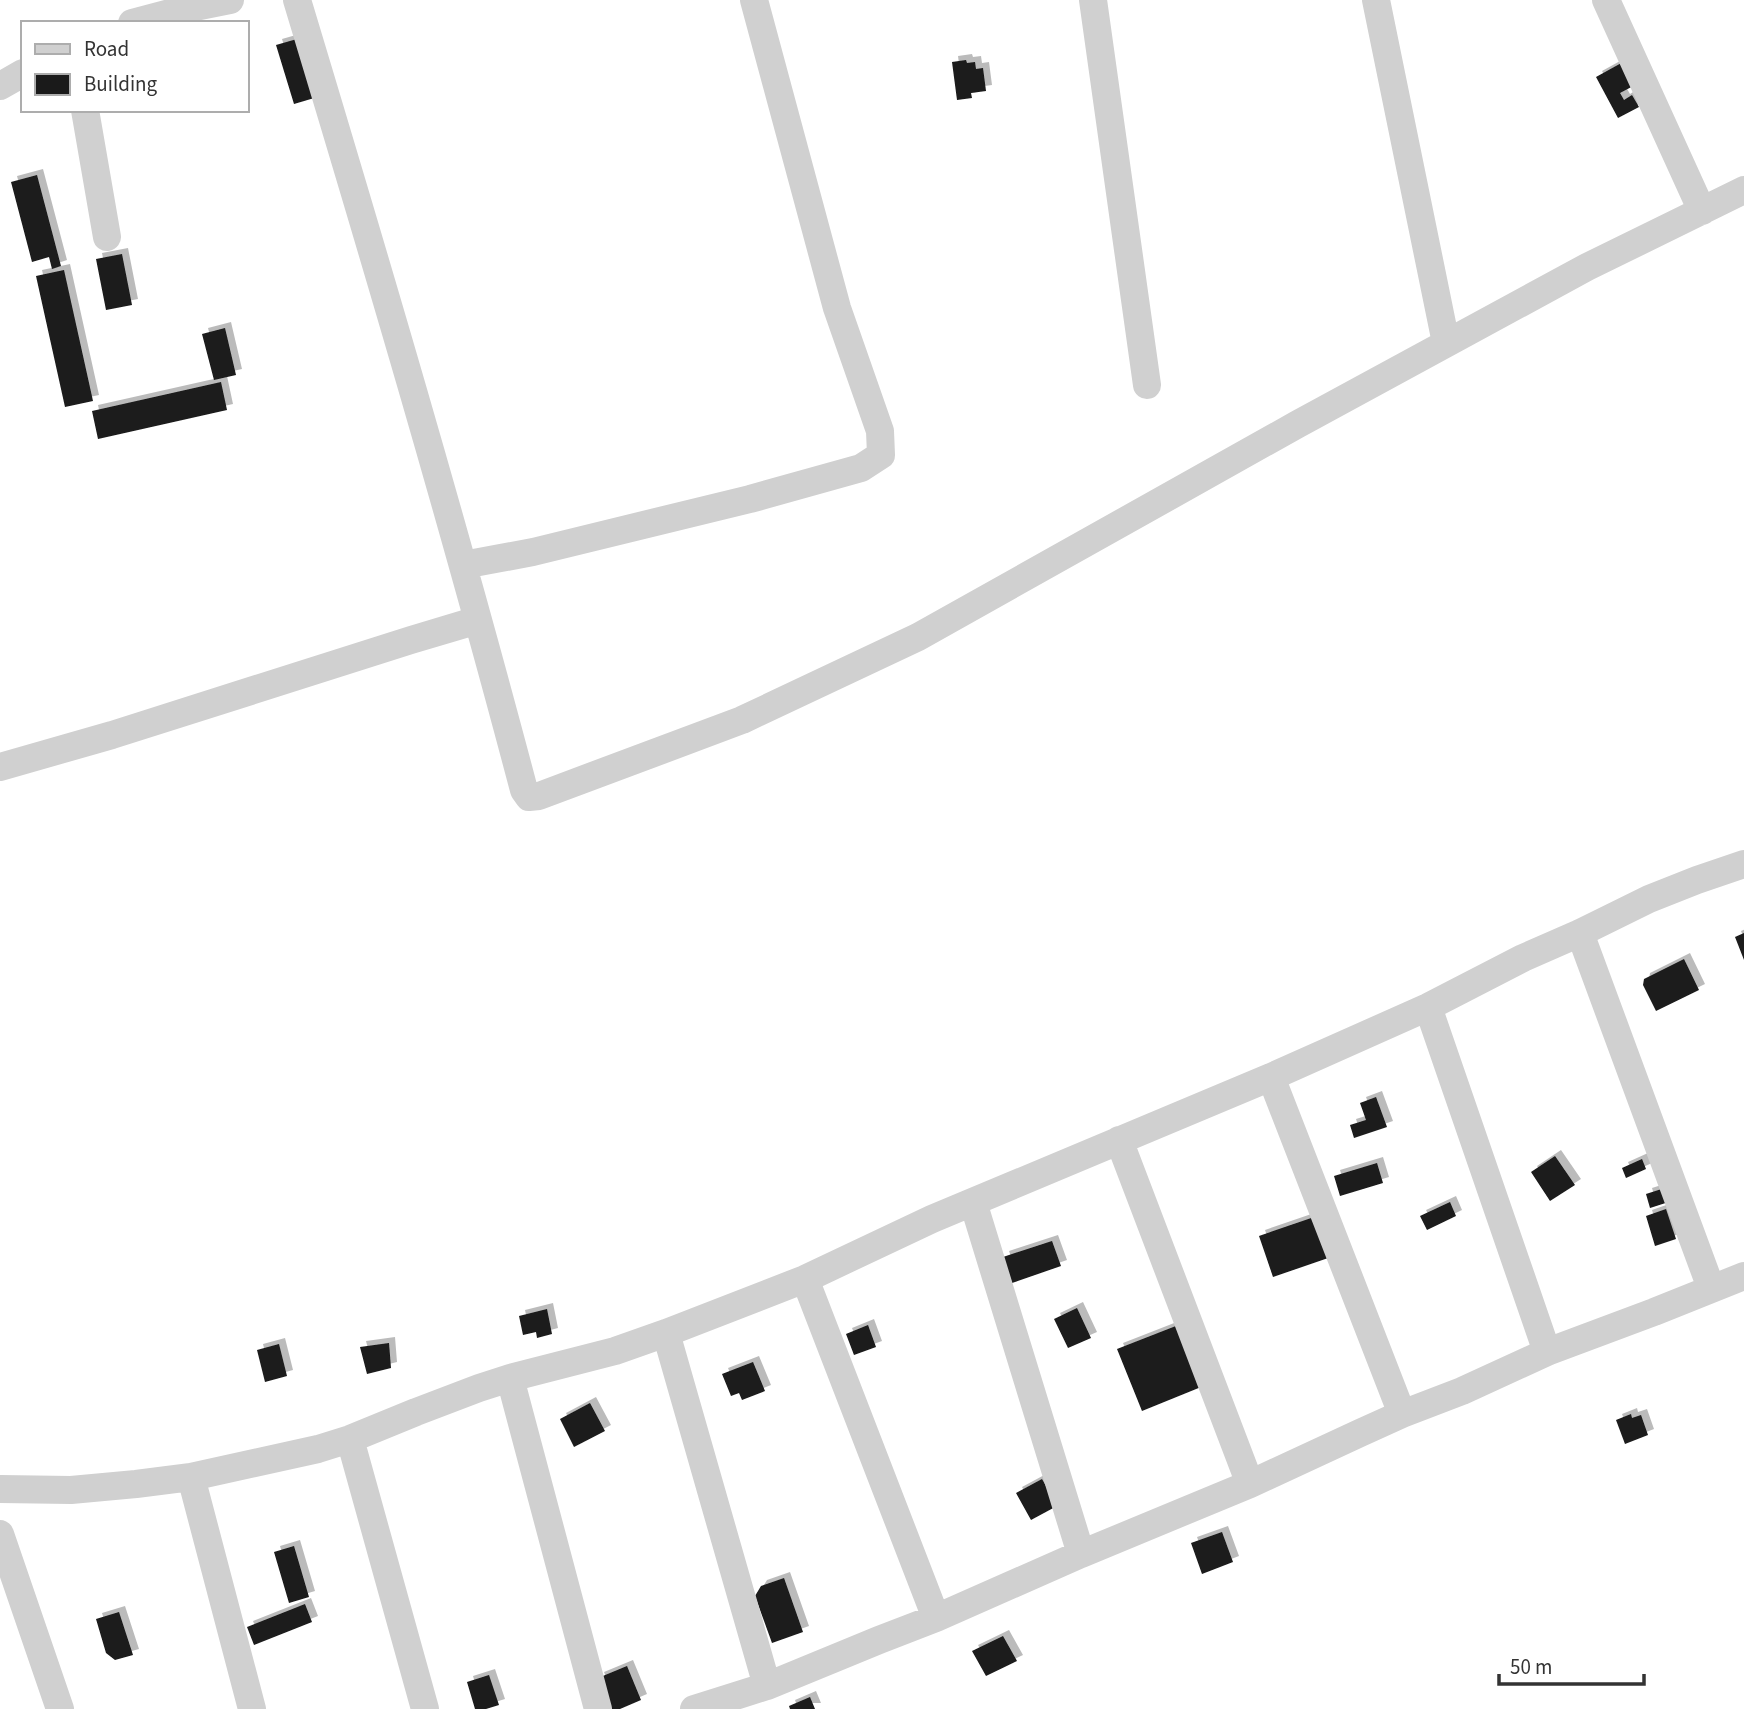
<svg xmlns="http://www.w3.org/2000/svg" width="1744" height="1709" font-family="'Source Sans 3',sans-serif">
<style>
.building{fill:#1a1a1a;filter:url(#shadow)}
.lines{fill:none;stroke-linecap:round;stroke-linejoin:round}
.minor{stroke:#d0d0d0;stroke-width:28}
</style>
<defs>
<filter id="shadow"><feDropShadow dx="6" dy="-6" stdDeviation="0" flood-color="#0004"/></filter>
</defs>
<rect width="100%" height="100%" fill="#fff"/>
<path class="building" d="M 304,37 L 321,96 L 294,104 L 276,45 Z
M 966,60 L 967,63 L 975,62 L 976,69 L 983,68 L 986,91 L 971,93 L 972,98 L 957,100 L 952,62 Z
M 1625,61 L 1637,84 L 1620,93 L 1624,100 L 1632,95 L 1639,107 L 1618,118 L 1596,77 Z
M 37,175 L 61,266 L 52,269 L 49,257 L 32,262 L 11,182 Z
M 122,254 L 132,305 L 106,310 L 96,259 Z
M 64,270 L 93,401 L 65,407 L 36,276 Z
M 225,328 L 236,375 L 214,380 L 202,334 Z
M 221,382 L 227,410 L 98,439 L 92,411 Z
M 1744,933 L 1744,960 L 1735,937 Z
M 1684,959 L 1699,990 L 1656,1011 L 1643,985 L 1644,979 Z
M 1376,1097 L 1387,1127 L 1354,1138 L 1350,1125 L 1366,1120 L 1360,1103 Z
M 1555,1156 L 1575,1185 L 1550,1201 L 1531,1172 Z
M 1642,1159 L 1646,1169 L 1626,1178 L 1622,1168 Z
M 1377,1163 L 1383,1183 L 1340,1196 L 1334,1176 Z
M 1671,1186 L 1675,1200 L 1650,1208 L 1646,1194 Z
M 1450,1202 L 1456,1216 L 1427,1230 L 1420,1216 Z
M 1666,1209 L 1676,1239 L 1655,1246 L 1646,1216 Z
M 1320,1215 L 1334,1256 L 1273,1277 L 1259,1236 Z
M 1052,1241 L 1061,1266 L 1012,1283 L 1003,1257 Z
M 1077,1308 L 1091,1338 L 1068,1348 L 1054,1319 Z
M 547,1309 L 552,1334 L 537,1338 L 536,1332 L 523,1335 L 519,1316 Z
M 1181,1324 L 1206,1385 L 1142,1411 L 1117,1349 Z
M 868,1325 L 876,1347 L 854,1355 L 846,1334 Z
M 389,1343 L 391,1368 L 367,1374 L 360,1347 Z
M 279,1344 L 287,1376 L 265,1382 L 257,1350 Z
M 753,1362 L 765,1391 L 742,1400 L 739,1393 L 731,1396 L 722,1374 Z
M 590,1403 L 605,1431 L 574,1447 L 560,1419 Z
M 1631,1414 L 1632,1418 L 1641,1415 L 1648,1435 L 1625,1444 L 1616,1420 Z
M 1042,1479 L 1057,1506 L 1031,1520 L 1016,1493 Z
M 1222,1532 L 1233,1562 L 1202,1574 L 1191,1543 Z
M 294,1546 L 309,1597 L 289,1603 L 274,1552 Z
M 784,1578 L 803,1632 L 772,1643 L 755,1596 L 761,1586 Z
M 305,1604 L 312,1622 L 254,1645 L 247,1627 Z
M 119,1612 L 133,1655 L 115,1660 L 106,1653 L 96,1619 Z
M 1003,1636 L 1017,1661 L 986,1676 L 972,1651 Z
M 627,1666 L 641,1700 L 620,1709 L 611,1709 L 598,1678 Z
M 489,1675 L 499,1705 L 486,1709 L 475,1709 L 467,1682 Z
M 810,1697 L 815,1709 L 790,1709 L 789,1706 Z"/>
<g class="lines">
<path class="minor" d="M 297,0 C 376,262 454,525 524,790 L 529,797 L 539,796 L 742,720 L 918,637 L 1298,424 L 1587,267 L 1744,190
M 1093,0 L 1147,385
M 1376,0 L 1446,343
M 1606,0 L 1702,211
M 132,23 L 185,9 L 230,0
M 0,86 L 23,73
M 85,110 L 107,237
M 463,565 L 533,552 L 750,499 L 861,468 L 881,455 L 880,431 L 837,308 L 754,0
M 0,767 L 112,735 L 411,640 L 478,620
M 1580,933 L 1711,1288
M 1428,1007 L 1547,1352
M 1271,1077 L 1402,1414
M 1119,1140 L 1250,1484
M 973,1202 L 1081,1554
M 805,1279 L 936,1618
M 666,1333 L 767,1686
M 510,1378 L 598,1709
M 350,1439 L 425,1709
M 191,1477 L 252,1709
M 0,1489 L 71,1490 L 136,1484 L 191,1477 L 318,1449 L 350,1439 L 416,1412 L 479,1388 L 510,1378 L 615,1351 L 666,1333 L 805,1279 L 932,1219 L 1271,1077 L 1428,1007 L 1523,958 L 1580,933 L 1649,899 L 1697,880 L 1744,864
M 0,1534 L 60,1709
M 694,1709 L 767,1686 L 879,1640 L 936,1618 L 1081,1554 L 1250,1484 L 1360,1433 L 1402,1414 L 1462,1391 L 1547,1352 L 1654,1312 L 1744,1276"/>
</g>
<rect x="21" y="21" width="228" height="91" fill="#ffffff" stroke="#adadad" stroke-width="2"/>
<rect x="35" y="44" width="35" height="10" fill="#d0d0d0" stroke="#adadad" stroke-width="2"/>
<text x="84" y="56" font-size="21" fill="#333333">Road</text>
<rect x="35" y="74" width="35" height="21" fill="#1a1a1a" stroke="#adadad" stroke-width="2"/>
<text x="84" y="91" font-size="21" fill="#333333">Building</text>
<path d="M1499 1674v10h145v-10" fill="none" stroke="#333333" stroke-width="3.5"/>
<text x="1510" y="1674" font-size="21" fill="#333333" stroke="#ffffff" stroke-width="5" paint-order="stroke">50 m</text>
</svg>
